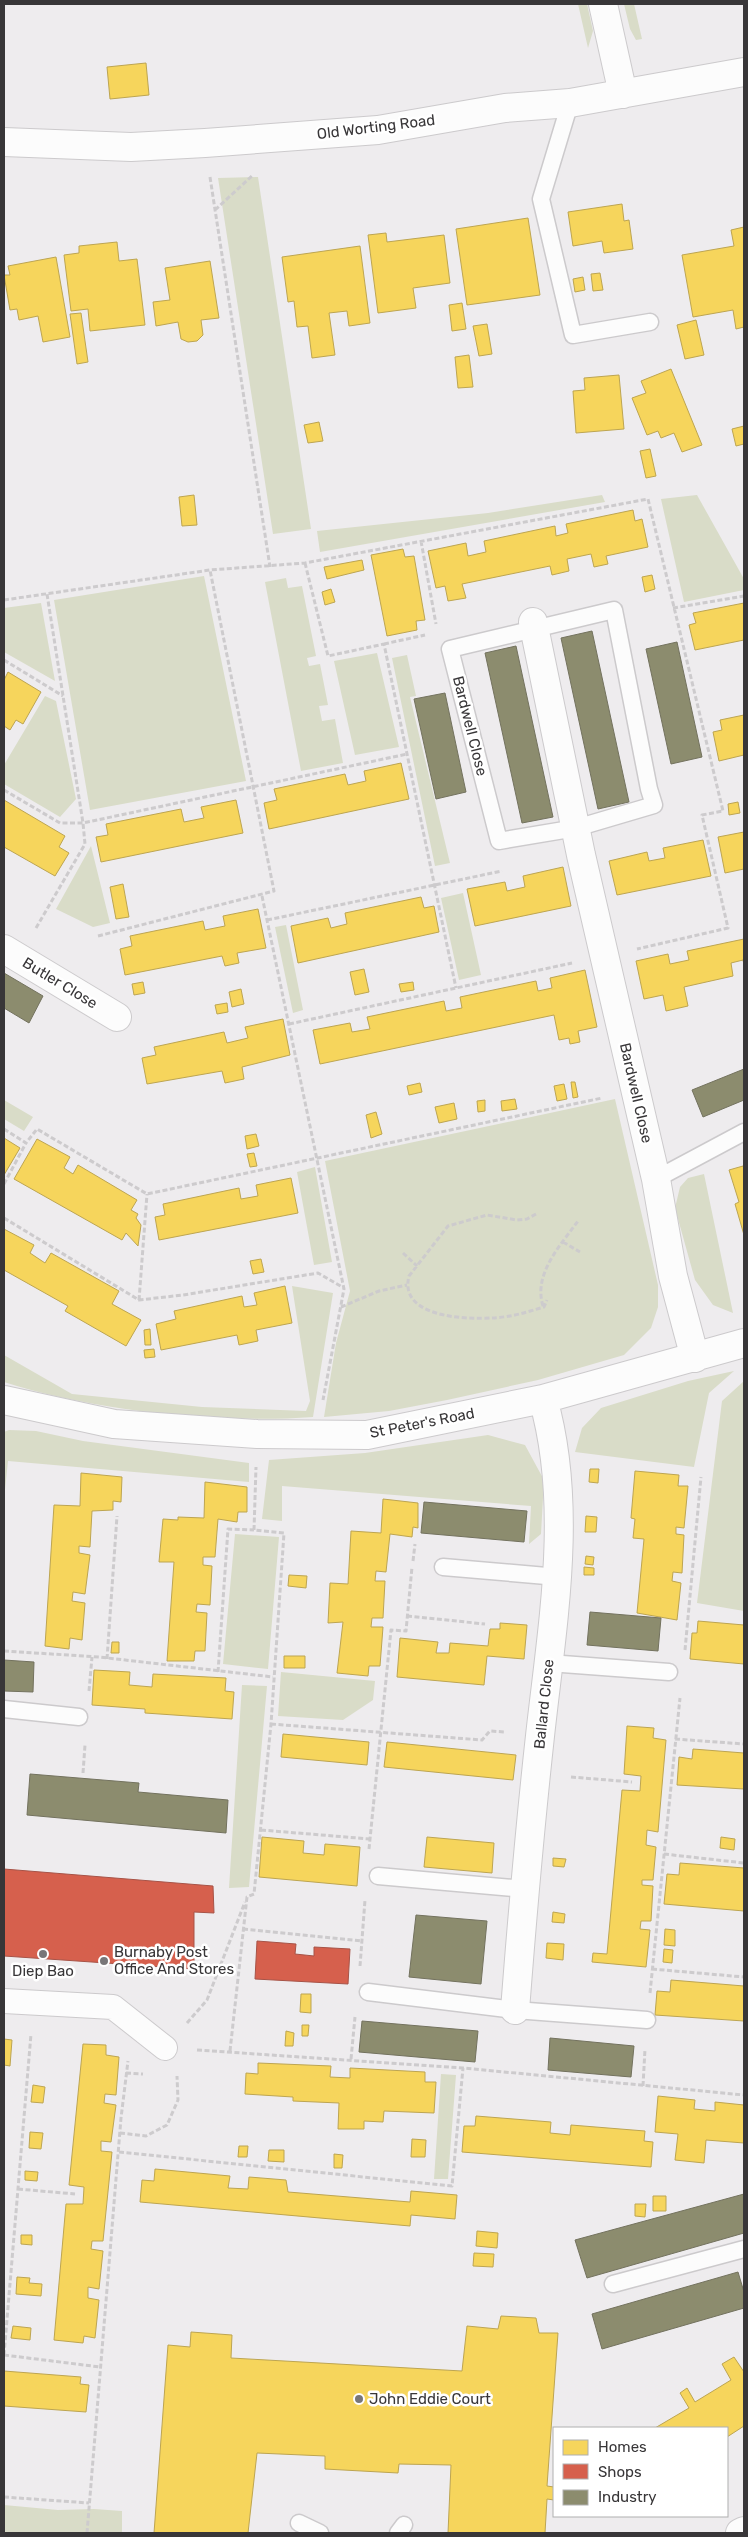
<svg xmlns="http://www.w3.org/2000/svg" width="748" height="2537" font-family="Rubik,sans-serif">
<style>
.green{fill:#d9dcc8}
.homes{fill:#f6d55c;stroke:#bda551}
.shops{fill:#d6604d;stroke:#a75347}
.industry{fill:#8c8c6e;stroke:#73725e}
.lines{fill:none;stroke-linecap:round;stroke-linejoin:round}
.service-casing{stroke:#cccacc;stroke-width:19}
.pedestrian-casing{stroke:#cccacc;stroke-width:26}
.minor-casing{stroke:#cccacc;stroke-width:30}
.path{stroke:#cdcbcd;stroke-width:3;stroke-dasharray:5 2.5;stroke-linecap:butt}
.service{stroke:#fcfcfc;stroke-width:16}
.pedestrian{stroke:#fcfcfc;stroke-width:24}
.minor{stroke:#fcfcfc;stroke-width:28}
.poi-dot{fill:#787678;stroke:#fff;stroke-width:2}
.labels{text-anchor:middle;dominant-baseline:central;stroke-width:5;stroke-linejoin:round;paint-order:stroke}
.street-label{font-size:15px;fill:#383638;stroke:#fff}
.poi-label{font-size:15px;fill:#383638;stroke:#fff;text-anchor:start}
</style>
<rect width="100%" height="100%" fill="#eeecee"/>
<path class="green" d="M 578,4 L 587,4 L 593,31 L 588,48 Z
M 624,4 L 634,4 L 642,39 L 636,40 L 630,29 Z
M 258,177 L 311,529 L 273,534 L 218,178 Z
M 602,495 L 605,502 L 320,552 L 317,531 L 488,513 Z
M 697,495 L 744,579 L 744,590 L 684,602 L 661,499 Z
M 204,576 L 246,781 L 90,810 L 54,600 Z
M 286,578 L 288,588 L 302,586 L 316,656 L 307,658 L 309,666 L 320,664 L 328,705 L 319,706 L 322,721 L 335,719 L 343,763 L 301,771 L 265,582 Z
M 41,603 L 55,681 L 4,652 L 4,608 Z
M 377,653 L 399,747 L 355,755 L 334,661 Z
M 407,655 L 416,696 L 410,697 L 450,863 L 435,866 L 392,658 Z
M 45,696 L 56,701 L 76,799 L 60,817 L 4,784 L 4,765 Z
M 91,846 L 110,923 L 93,927 L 56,909 Z
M 463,893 L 481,975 L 459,980 L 441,898 Z
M 286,925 L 303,1010 L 293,1013 L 275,927 Z
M 615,1099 L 658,1285 L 658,1307 L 651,1328 L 624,1355 L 538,1380 L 447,1400 L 389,1411 L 324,1417 L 336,1343 L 350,1291 L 325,1161 Z
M 4,1100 L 33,1117 L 24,1131 L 4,1119 Z
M 315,1167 L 332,1262 L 314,1265 L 297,1172 Z
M 704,1174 L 733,1313 L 713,1305 L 695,1280 L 675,1208 L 680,1187 L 688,1178 Z
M 292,1286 L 333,1293 L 313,1417 C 219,1424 93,1411 4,1382 L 4,1355 L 72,1394 L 202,1407 L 306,1411 L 310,1401 Z
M 734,1371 L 709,1393 L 694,1467 L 575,1452 L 582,1428 L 601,1408 L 688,1381 Z
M 744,1381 L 744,1611 L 697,1603 L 722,1401 Z
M 9,1430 L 36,1431 L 83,1441 L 249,1463 L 249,1482 L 8,1461 L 4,1499 L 4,1432 Z
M 488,1435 L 525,1445 L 544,1480 L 541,1534 L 529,1544 L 531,1506 L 282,1486 L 282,1521 L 262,1519 L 269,1460 L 365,1453 Z
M 235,1534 L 279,1537 L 268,1669 L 223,1664 Z
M 281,1672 L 375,1681 L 373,1700 L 343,1720 L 278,1716 Z
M 242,1685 L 267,1686 L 249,1887 L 229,1888 Z
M 441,2074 L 456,2075 L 448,2179 L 434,2179 Z
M 4,2505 L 58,2510 L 94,2509 L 122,2511 L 122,2533 L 4,2533 Z"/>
<path class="homes" d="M 146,63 L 149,95 L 110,99 L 107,67 Z
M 622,204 L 624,221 L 629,220 L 633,249 L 604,253 L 602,241 L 573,246 L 568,212 Z
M 528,218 L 540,295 L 467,305 L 456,229 Z
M 744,227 L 744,327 L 736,329 L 733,310 L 693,317 L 682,255 L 734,246 L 731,230 Z
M 386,233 L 387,242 L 444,235 L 450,283 L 413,288 L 416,308 L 378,313 L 368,235 Z
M 117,242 L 119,261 L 137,259 L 145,325 L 90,331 L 88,309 L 71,311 L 64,255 L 79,253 L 79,246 Z
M 360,246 L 370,323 L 349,326 L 347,311 L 329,313 L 335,355 L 312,358 L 308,326 L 297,327 L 294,301 L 288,302 L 282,257 Z
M 56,257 L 70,337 L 43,342 L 38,316 L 19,320 L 17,309 L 10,310 L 4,275 L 10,275 L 8,266 Z
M 210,261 L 219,318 L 201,320 L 203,335 L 197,341 L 188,342 L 181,339 L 178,322 L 156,326 L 153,302 L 170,300 L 165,268 Z
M 600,273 L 603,290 L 593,291 L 591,274 Z
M 583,277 L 585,290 L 575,292 L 573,279 Z
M 462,303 L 466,329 L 452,331 L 449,305 Z
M 81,313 L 88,362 L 77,364 L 70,314 Z
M 696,320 L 704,355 L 685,359 L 677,325 Z
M 487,324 L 492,354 L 479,356 L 473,326 Z
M 469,355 L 473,387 L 458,388 L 455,357 Z
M 671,369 L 702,445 L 682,452 L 674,433 L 661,438 L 658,431 L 647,435 L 632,398 L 646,393 L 641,381 Z
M 619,375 L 624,429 L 576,433 L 573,391 L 585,390 L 584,378 Z
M 319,422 L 323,441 L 308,443 L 304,425 Z
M 744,426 L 744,444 L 736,446 L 732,429 Z
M 650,449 L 656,476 L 646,478 L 640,451 Z
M 194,495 L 197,525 L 182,526 L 179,497 Z
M 633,510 L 635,521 L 642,519 L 648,547 L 606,556 L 608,564 L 594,567 L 591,554 L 567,559 L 569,571 L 552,575 L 550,566 L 462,584 L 466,598 L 448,601 L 445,586 L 436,588 L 428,551 L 466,543 L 468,556 L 486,552 L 484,541 L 555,526 L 556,536 L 568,533 L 566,524 Z
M 403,549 L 405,557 L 414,556 L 425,620 L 416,621 L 417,630 L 387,636 L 371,555 Z
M 362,560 L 364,570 L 327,579 L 324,567 Z
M 652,575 L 655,589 L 645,592 L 642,577 Z
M 331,589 L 335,602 L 325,605 L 322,592 Z
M 744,603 L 744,640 L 695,650 L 689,625 L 696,623 L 693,613 Z
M 8,672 L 41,692 L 23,724 L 16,720 L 10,730 L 4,726 L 4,680 Z
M 744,715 L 744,755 L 719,761 L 713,732 L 722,730 L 720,720 Z
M 401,763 L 409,799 L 269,829 L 264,803 L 277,800 L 274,789 L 345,774 L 348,785 L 366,781 L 364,771 Z
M 4,800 L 65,836 L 59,847 L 69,853 L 55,876 L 4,847 Z
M 236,800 L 243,833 L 101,862 L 96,837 L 108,835 L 106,824 L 181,809 L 184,822 L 204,818 L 201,807 Z
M 738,802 L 740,813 L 729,815 L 728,804 Z
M 744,832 L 744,869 L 725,873 L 718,837 Z
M 703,840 L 711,876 L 617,895 L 609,861 L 647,852 L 649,861 L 665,858 L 663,848 Z
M 563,867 L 571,906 L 475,926 L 467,889 L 505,882 L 507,891 L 525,887 L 523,876 Z
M 123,884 L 129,917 L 116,919 L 110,887 Z
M 421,897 L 424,908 L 434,906 L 439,932 L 298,963 L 291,926 L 328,918 L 331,928 L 347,924 L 345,913 Z
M 258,909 L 266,948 L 237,953 L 239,963 L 225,966 L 222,956 L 125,975 L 120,949 L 132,946 L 130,936 L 203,921 L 205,930 L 225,926 L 223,916 Z
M 744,939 L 744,965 L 743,960 L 731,963 L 733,976 L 684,987 L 688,1006 L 666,1011 L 663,995 L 644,999 L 636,961 L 668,954 L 670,964 L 689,960 L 687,951 Z
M 364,969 L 369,992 L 355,995 L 350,972 Z
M 585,970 L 597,1027 L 578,1031 L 580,1042 L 570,1044 L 569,1038 L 559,1040 L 554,1015 L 320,1064 L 313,1030 L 350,1023 L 352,1032 L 370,1029 L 367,1017 L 444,1001 L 446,1011 L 462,1008 L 460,997 L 536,981 L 538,991 L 552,988 L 550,978 Z
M 143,982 L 145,993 L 134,995 L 132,984 Z
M 413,982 L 414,990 L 401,992 L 399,984 Z
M 241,989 L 244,1004 L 232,1007 L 229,992 Z
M 227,1003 L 228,1012 L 217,1014 L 215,1005 Z
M 283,1019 L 290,1055 L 242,1067 L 244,1079 L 225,1083 L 222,1071 L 147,1084 L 142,1058 L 156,1055 L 154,1047 L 224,1032 L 227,1043 L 248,1038 L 245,1027 Z
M 571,1082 L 575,1082 L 578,1097 L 573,1098 Z
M 420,1083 L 422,1092 L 409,1095 L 407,1086 Z
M 564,1084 L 567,1099 L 557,1101 L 554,1086 Z
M 515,1099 L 517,1109 L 502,1111 L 501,1101 Z
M 485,1100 L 485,1111 L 478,1112 L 477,1101 Z
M 454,1103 L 457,1119 L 439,1123 L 435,1107 Z
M 376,1112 L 382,1134 L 371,1138 L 366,1115 Z
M 256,1134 L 259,1146 L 247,1149 L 245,1136 Z
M 4,1138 L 20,1148 L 4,1175 Z
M 37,1139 L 70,1157 L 64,1168 L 73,1174 L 78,1165 L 137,1200 L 131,1210 L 138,1214 L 136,1218 L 141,1225 L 138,1246 L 126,1233 L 122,1240 L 14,1179 Z
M 254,1153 L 257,1166 L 250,1167 L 247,1154 Z
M 743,1166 L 744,1169 L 744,1235 L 735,1204 L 739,1202 L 729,1170 Z
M 291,1178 L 298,1213 L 159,1240 L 155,1217 L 165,1215 L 163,1204 L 239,1188 L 241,1199 L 258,1196 L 256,1185 Z
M 4,1229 L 34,1245 L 30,1253 L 45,1263 L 51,1253 L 119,1291 L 112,1304 L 141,1320 L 126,1346 L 65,1311 L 68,1306 L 4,1270 Z
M 261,1259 L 264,1272 L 253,1274 L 250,1261 Z
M 285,1286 L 292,1323 L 256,1330 L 258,1341 L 239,1345 L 237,1335 L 161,1350 L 156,1324 L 176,1319 L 174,1311 L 242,1296 L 244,1307 L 257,1305 L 254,1293 Z
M 150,1329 L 151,1345 L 145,1345 L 144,1330 Z
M 154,1349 L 155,1357 L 145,1358 L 144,1350 Z
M 590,1469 L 599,1469 L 598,1483 L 589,1482 Z
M 635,1471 L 679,1475 L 678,1486 L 688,1486 L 684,1528 L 676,1527 L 676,1534 L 684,1535 L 682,1573 L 673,1572 L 672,1581 L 681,1583 L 677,1620 L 637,1613 L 644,1539 L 633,1538 L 635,1519 L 631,1518 Z
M 81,1473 L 122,1477 L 121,1502 L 113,1501 L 113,1510 L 92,1511 L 90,1547 L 79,1546 L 79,1553 L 90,1555 L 85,1594 L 73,1592 L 72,1601 L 85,1603 L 82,1640 L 70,1638 L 69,1649 L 45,1646 L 54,1505 L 80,1506 Z
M 205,1482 L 247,1487 L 247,1512 L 238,1512 L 237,1522 L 218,1519 L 215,1557 L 203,1557 L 203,1565 L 212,1566 L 210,1605 L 197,1604 L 196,1612 L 207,1613 L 205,1651 L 195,1651 L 194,1661 L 167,1661 L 174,1562 L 159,1562 L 163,1519 L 178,1520 L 178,1517 L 204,1518 Z
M 383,1499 L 418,1503 L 418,1528 L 413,1527 L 412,1537 L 390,1534 L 386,1572 L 376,1571 L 375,1581 L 385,1581 L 383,1618 L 372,1618 L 371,1627 L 383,1627 L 380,1666 L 369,1666 L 368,1676 L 337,1673 L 343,1622 L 328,1623 L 330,1583 L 348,1584 L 351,1531 L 381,1533 Z
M 586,1516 L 597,1517 L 596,1532 L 585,1532 Z
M 586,1556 L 594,1557 L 593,1565 L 585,1564 Z
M 584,1567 L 594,1568 L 594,1575 L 584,1575 Z
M 289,1575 L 307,1576 L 306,1588 L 288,1586 Z
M 698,1621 L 744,1625 L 744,1664 L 690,1659 L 692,1633 L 697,1633 Z
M 500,1623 L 527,1625 L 524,1659 L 487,1656 L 484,1685 L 397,1677 L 400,1638 L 438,1642 L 436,1653 L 449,1653 L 450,1643 L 488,1646 L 490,1629 L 500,1629 Z
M 112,1642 L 119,1642 L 119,1653 L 111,1653 Z
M 284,1656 L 305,1656 L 305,1668 L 284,1668 Z
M 94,1670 L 130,1672 L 129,1685 L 152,1687 L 153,1674 L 226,1678 L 225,1691 L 234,1692 L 232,1719 L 145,1713 L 145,1709 L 92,1705 Z
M 627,1726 L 654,1728 L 653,1738 L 666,1740 L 658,1832 L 647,1830 L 646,1845 L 656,1847 L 653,1880 L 642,1880 L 642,1885 L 653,1886 L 651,1921 L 641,1921 L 640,1929 L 650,1930 L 646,1967 L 592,1962 L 593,1953 L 607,1954 L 622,1790 L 640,1791 L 641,1776 L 624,1774 Z
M 283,1734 L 369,1742 L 367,1765 L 281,1757 Z
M 387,1742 L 516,1755 L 513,1780 L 384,1767 Z
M 693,1749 L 744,1753 L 744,1789 L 677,1785 L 679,1757 L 692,1759 Z
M 262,1837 L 304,1841 L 303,1853 L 324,1855 L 325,1844 L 360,1847 L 357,1886 L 259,1877 Z
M 427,1837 L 494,1843 L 492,1873 L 424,1867 Z
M 721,1837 L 735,1839 L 734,1850 L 720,1848 Z
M 553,1858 L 566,1859 L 564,1867 L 553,1866 Z
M 680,1863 L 744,1868 L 744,1911 L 664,1904 L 667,1874 L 679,1875 Z
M 553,1912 L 565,1914 L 564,1923 L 552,1922 Z
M 665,1929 L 675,1930 L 675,1946 L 664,1945 Z
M 547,1943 L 564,1944 L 563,1960 L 546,1958 Z
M 664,1949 L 673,1950 L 672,1963 L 663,1962 Z
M 671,1980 L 744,1986 L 744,2021 L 655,2015 L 657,1991 L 670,1992 Z
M 301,1994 L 311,1994 L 311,2013 L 300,2012 Z
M 302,2025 L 309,2025 L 308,2036 L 302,2036 Z
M 286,2031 L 294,2033 L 293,2046 L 285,2046 Z
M 4,2039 L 12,2040 L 10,2066 L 4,2065 Z
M 83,2044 L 106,2045 L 106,2055 L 119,2057 L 116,2095 L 105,2094 L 104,2103 L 116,2105 L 111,2142 L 101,2141 L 101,2151 L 112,2152 L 103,2241 L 92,2241 L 91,2249 L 103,2251 L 99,2289 L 88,2287 L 88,2298 L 99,2300 L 95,2338 L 84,2336 L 83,2343 L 54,2340 L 66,2204 L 83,2204 L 84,2187 L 69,2185 Z
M 258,2063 L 331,2066 L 330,2077 L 350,2078 L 350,2068 L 425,2072 L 425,2082 L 436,2082 L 434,2113 L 384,2111 L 383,2122 L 364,2121 L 364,2129 L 338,2129 L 339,2103 L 293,2101 L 293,2097 L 245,2094 L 246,2073 L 258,2074 Z
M 33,2085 L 45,2087 L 43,2103 L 31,2102 Z
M 658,2096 L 695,2100 L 694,2109 L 715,2111 L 715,2102 L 744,2105 L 744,2143 L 706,2140 L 704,2163 L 675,2160 L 678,2134 L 655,2132 Z
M 476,2116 L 551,2122 L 550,2133 L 570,2135 L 571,2125 L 645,2131 L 644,2141 L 653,2142 L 651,2167 L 462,2152 L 464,2126 L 475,2126 Z
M 30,2132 L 43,2133 L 41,2149 L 29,2148 Z
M 412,2139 L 426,2140 L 425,2157 L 411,2157 Z
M 239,2146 L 248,2146 L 247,2157 L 238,2157 Z
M 269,2150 L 284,2150 L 284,2162 L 268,2161 Z
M 334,2154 L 343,2155 L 342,2168 L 334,2168 Z
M 155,2169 L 230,2176 L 228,2188 L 248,2189 L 249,2177 L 286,2180 L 288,2192 L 410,2202 L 411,2191 L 457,2195 L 455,2219 L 411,2215 L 410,2226 L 140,2202 L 142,2180 L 154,2181 Z
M 25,2171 L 38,2172 L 37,2181 L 25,2180 Z
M 653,2196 L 666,2196 L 666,2211 L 653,2211 Z
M 635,2204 L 646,2204 L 645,2217 L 635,2216 Z
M 477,2231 L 498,2233 L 497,2248 L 476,2246 Z
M 21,2235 L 32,2235 L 32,2245 L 21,2244 Z
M 474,2253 L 494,2254 L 493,2267 L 473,2266 Z
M 17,2277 L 30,2278 L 29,2283 L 42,2284 L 41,2296 L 16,2294 Z
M 501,2316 L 536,2318 L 539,2333 L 558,2333 L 547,2486 L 554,2487 L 554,2500 L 547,2499 L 545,2533 L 448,2533 L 451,2465 L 399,2464 L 398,2473 L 325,2469 L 325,2456 L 257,2453 L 248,2533 L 154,2533 L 168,2345 L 190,2347 L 191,2332 L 232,2335 L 231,2358 L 462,2371 L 467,2326 L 498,2329 Z
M 13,2326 L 31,2328 L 30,2340 L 11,2338 Z
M 734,2357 L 744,2372 L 744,2426 L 727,2437 L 727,2428 L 655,2428 L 689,2408 L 680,2393 L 687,2388 L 695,2402 L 731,2380 L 722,2364 Z
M 4,2371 L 81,2377 L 80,2384 L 89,2385 L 86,2412 L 4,2406 Z"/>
<path class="shops" d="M 4,1869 L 213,1886 L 214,1913 L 194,1912 L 194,1969 L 4,1956 Z
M 257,1941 L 296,1944 L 295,1954 L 314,1956 L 314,1947 L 350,1949 L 348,1984 L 255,1979 Z"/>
<path class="industry" d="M 592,631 L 629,802 L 598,809 L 561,638 Z
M 677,642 L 702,757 L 671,764 L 646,649 Z
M 516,646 L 553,817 L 522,823 L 485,653 Z
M 445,693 L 466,792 L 436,799 L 414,699 Z
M 4,973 L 43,996 L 29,1023 L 4,1008 Z
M 744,1069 L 744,1100 L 703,1117 L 692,1090 Z
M 424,1502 L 527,1511 L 524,1542 L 421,1533 Z
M 590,1612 L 661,1618 L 658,1651 L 587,1645 Z
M 4,1660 L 34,1662 L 33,1692 L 4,1691 Z
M 30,1774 L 139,1783 L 138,1792 L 228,1800 L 226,1833 L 27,1815 Z
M 416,1915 L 487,1921 L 481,1984 L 409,1977 Z
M 362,2021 L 478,2031 L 475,2062 L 359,2052 Z
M 550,2038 L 634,2046 L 631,2077 L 548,2070 Z
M 744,2194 L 744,2233 L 587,2278 L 575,2240 Z
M 738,2272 L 744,2292 L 744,2308 L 602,2349 L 592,2314 Z"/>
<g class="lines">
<g class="service-casing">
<path id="service" d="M 570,103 L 541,199 L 573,335 L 650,322
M 614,610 L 649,789 L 654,805 L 576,828 L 499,841 L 450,649 Z
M 656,1179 L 744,1132
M 443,1567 L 558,1577
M 549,1663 L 669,1672
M 4,1709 L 79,1717
M 378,1876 L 525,1889
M 368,1992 L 515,2010 L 647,2020
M 613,2284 L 744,2249
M 299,2523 L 320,2533
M 398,2533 L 404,2525"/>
</g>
<g class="pedestrian-casing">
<path id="pedestrian" d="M 4,2001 L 113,2007 L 165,2048"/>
</g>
<g class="minor-casing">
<path id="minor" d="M 603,4 L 623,94
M 4,142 L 131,147 L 205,143 L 378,130 L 505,108 L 570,103 L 744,72
M 533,622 L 581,855 L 656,1179 L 673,1276 L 695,1358
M 4,949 L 117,1017
M 4,1400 L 114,1424 L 257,1434 L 367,1435 L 543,1399 L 744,1343
M 515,2010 C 522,1919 530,1827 540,1736 C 552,1626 574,1507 543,1399
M 740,2533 L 744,2531"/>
</g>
<path class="path" d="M 210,177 L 270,567
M 215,210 L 253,175
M 421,541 L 436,624
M 305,563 L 328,656 L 384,644 L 456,988
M 4,600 L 210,570 L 305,563 L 648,499 L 723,811 L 702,815 L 728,928 L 637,949
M 673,608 L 744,596
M 384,644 L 425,635
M 4,660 L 63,696
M 4,790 L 60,823 L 83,823 L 407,754
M 262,896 L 344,1289 L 323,1400
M 267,920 L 502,871
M 36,928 L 85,844 L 83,823 L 47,594
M 98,936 L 274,891 L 210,570
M 289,1024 L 572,963
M 4,1129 L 26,1143 L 37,1129 L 147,1194 L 602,1098
M 4,1184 L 26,1143
M 536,1214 L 527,1219 L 517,1220 L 487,1215 L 448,1226 L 409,1276 C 397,1322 482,1321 510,1316 C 522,1314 533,1310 544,1307 L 547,1300
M 4,1218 L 139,1300 L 183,1295 L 318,1273 L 344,1288
M 563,1242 L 580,1252
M 403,1253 L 417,1266
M 139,1300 L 147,1194
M 543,1306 C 533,1274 560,1246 578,1221
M 341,1307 L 379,1291 L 407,1285
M 413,1561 L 415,1544
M 407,1616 L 485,1624
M 685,1650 L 701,1477
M 4,1651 L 99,1657 L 273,1677
M 107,1659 L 117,1516
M 218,1672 L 228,1529 L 254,1530
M 89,1691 L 92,1657
M 271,1724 L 482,1740 L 490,1731 L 505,1732
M 675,1739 L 744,1744
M 83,1773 L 85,1745
M 571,1777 L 632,1782
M 261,1830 L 370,1839
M 369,1849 L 391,1630 L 406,1631 L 412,1567
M 664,1854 L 744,1863
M 243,1929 L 362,1941
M 360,1966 L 365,1900
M 652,1969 L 744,1977
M 650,1993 L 680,1698
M 187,2023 L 207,2000 L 245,1902
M 197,2050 L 463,2068 L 744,2095
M 230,2051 L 247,1897 L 254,1894 L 271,1724 L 284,1533 L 254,1530 L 256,1467
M 351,2059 L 355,2017
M 126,2073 L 143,2074
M 643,2086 L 645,2049
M 120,2133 L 146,2136 L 167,2125 L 178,2100 L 177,2076
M 119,2152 L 452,2186 L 463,2068
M 18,2189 L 75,2194
M 4,2355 L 31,2034
M 4,2355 L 100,2367
M 4,2497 L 89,2503
M 87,2533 L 121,2118 L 128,2061"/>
<use href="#service" class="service"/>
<use href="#pedestrian" class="pedestrian"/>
<use href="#minor" class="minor"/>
</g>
<g class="poi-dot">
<circle cx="43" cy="1954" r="5"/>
<circle cx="104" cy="1961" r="5"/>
<circle cx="359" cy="2399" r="5"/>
</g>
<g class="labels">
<g class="street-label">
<text transform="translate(376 127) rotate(-7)">Old Worting Road</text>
<text transform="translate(470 726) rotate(76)">Bardwell Close</text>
<text transform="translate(60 983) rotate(31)">Butler Close</text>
<text transform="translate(636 1093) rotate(77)">Bardwell Close</text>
<text transform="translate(422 1423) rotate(-11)">St Peter's Road</text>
<text transform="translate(544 1704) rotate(-84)">Ballard Close</text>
</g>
<g class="poi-label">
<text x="114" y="1952">Burnaby Post<tspan x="114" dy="17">Office And Stores</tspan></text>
<text x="43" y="1971" text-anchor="middle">Diep Bao</text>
<text x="369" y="2399">John Eddie Court</text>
</g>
</g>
<rect width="748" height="2537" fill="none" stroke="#383638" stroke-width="10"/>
<rect x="553" y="2427" width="175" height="90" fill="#ffffff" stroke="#afafaf"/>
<rect x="563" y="2440" width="25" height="15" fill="#f6d55c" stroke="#afafaf"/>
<text x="598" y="2452" font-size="15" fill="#383638">Homes</text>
<rect x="563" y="2464" width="25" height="15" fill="#d6604d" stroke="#afafaf"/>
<text x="598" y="2477" font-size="15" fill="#383638">Shops</text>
<rect x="563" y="2490" width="25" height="15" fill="#8c8c6e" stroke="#afafaf"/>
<text x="598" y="2502" font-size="15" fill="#383638">Industry</text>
</svg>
